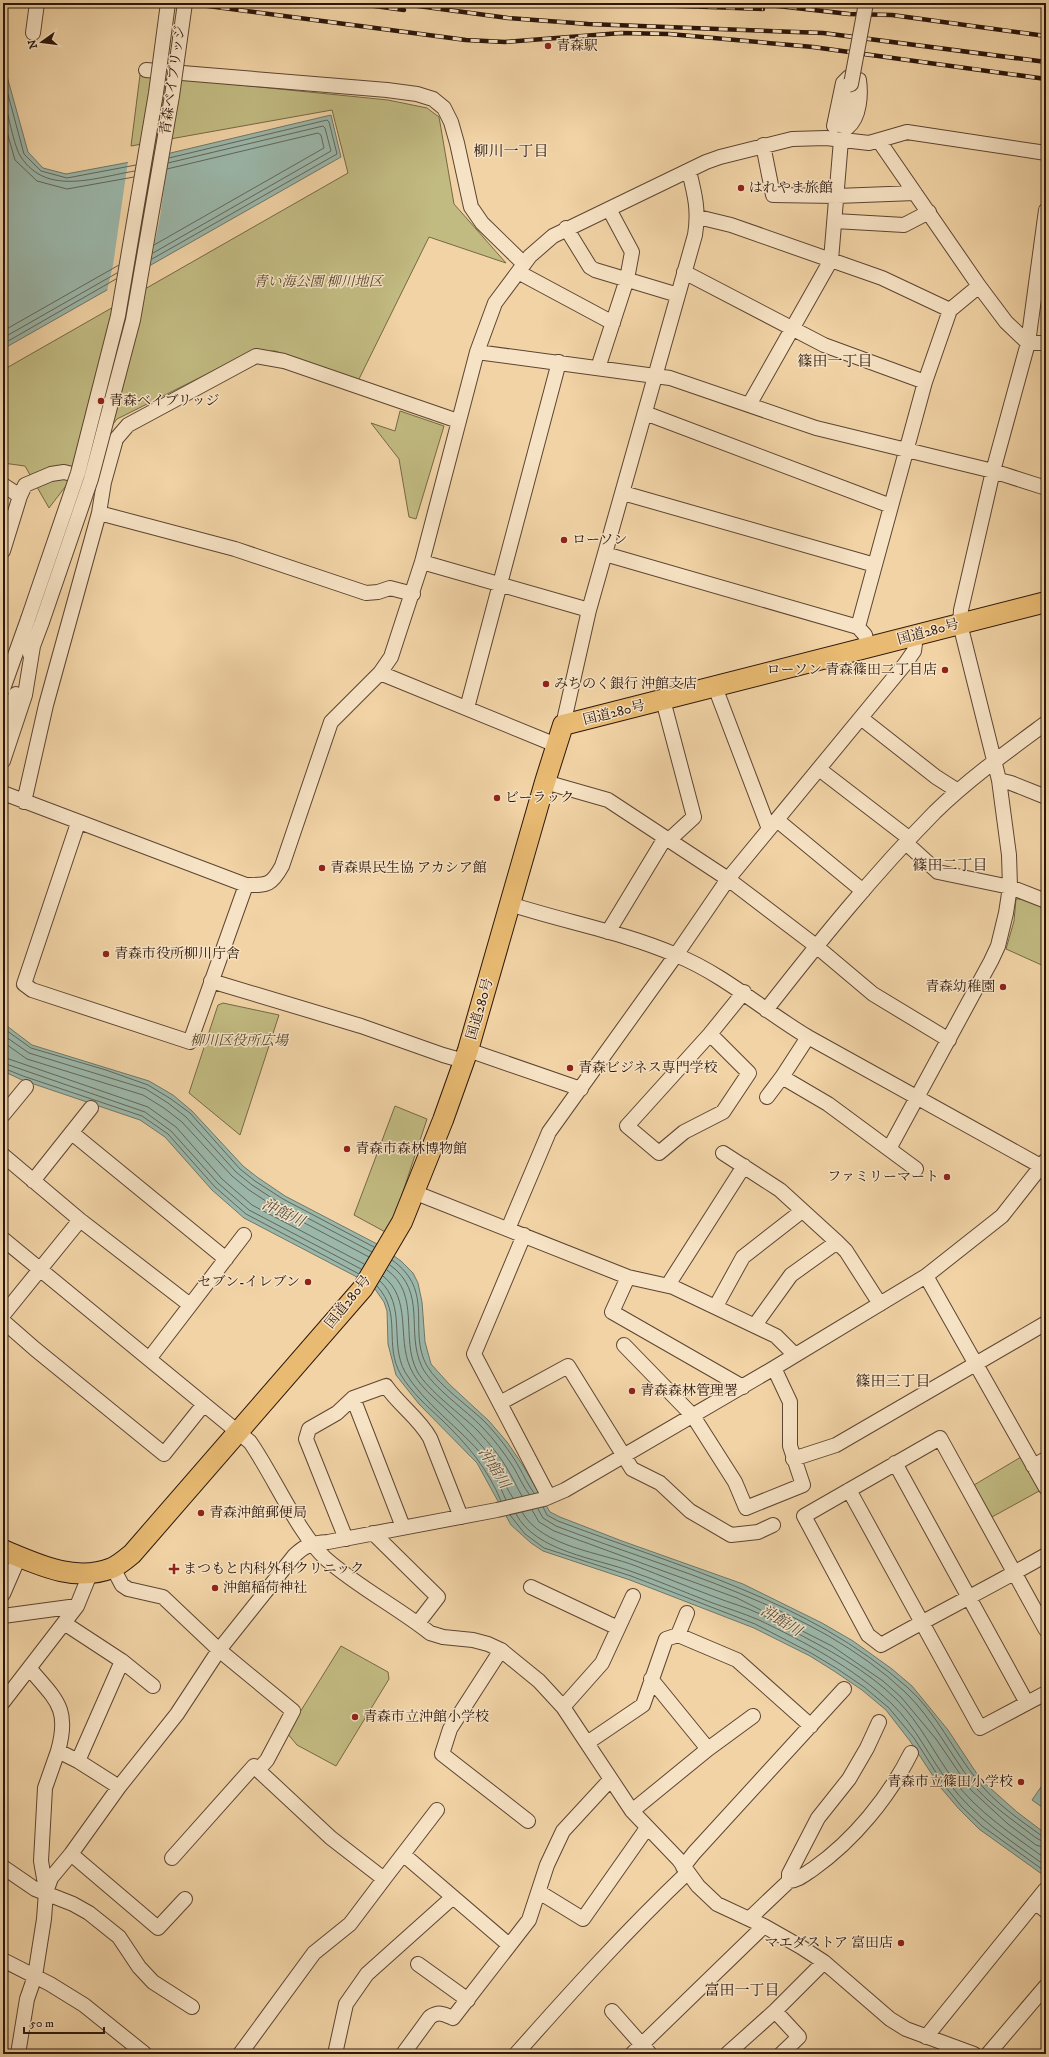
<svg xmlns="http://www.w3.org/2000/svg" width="1049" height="2057" font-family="'IM FELL DW Pica','Noto Serif JP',serif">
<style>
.green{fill:#c1ba81;stroke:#766846}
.water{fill:#9bb7aa;stroke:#6e776a}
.pier{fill:#f1d3a5}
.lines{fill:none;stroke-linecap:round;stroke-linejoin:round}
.shore{stroke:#63665a;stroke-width:1}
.minor-casing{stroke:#5c4532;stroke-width:16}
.highway-casing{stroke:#2b160b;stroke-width:22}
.minor{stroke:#f6e2c4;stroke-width:14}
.highway{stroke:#e8ba72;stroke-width:20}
.rail-casing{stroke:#2b160b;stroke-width:4.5}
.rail{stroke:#f6e2c4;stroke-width:3;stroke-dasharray:9;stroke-linecap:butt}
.minor-bridge-casing{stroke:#5c4532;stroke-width:16;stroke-linecap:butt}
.minor-bridge{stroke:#f6e2c4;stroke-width:14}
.poi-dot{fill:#8f2418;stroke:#f6e2c4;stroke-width:1.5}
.labels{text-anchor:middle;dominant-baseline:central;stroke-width:3;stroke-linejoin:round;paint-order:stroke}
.poi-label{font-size:14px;fill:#2b160b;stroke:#f6e2c4;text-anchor:start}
.street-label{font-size:14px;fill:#2b160b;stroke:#f6e2c4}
.park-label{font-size:14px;font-style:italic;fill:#58472e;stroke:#f6e2c4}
.neighbourhood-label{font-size:15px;fill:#2b160b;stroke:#f6e2c4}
.water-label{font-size:15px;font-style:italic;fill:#524e43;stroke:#f6e2c4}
</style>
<rect width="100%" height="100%" fill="#f1d3a5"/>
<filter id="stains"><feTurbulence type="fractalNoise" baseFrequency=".005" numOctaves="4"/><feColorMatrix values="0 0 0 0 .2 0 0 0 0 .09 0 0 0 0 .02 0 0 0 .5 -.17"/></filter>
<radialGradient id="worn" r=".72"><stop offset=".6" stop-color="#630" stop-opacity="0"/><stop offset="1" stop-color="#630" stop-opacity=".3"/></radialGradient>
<path class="green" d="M 140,75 L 388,100 L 427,108 L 439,117 L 454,204 L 506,263 L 429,237 L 358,381 L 275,351 L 251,352 L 117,419 L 49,508 L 25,466 L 3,463 L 3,370 L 348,173 L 332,110 L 131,146 Z
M 400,411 L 444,426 L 416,519 L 409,517 L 399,459 L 371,423 L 395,431 Z
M 1016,899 L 1024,899 L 1046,906 L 1046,967 L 1006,949 L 1014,921 Z
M 223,1003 L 279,1015 L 240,1135 L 189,1093 L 218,1005 Z
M 395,1106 L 427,1119 L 389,1234 L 354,1215 Z
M 1021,1457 L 1041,1490 L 992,1517 L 974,1485 Z
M 341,1646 L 388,1672 L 389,1679 L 336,1766 L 297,1745 L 287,1733 Z"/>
<path class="water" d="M 5,69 L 28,152 L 43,168 L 66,174 L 141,160 L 331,115 L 341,157 L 3,349 L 3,70 Z
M 3,1023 L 32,1045 L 149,1081 L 173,1095 L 192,1111 L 243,1166 L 257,1177 L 285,1196 L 377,1244 L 401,1261 L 413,1273 L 418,1283 L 422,1302 L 425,1342 L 431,1364 L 449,1384 L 489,1421 L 507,1442 L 522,1464 L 550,1512 L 560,1517 L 622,1541 L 743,1584 L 822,1623 L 853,1641 L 892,1669 L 912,1686 L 948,1730 L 981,1780 L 1017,1812 L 1046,1834 L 1046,1877 L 979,1829 L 959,1809 L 941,1788 L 910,1741 L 886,1710 L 862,1690 L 834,1671 L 810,1656 L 754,1628 L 630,1580 L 543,1551 L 531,1543 L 511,1525 L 477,1463 L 419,1404 L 396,1375 L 388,1344 L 387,1311 L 384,1302 L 375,1289 L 355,1276 L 244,1218 L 212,1190 L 165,1137 L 140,1120 L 22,1080 L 3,1071 Z
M 1041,1787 L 1046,1790 L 1046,1810 L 1032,1800 Z"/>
<path class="pier" d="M 169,152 L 160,217 L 150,267 L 107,291 L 113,265 L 128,161 Z"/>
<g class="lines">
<path class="shore" d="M 3,76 L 24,154 L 41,171 L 67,178 L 136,165
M 3,95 C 7,108 14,148 21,157 C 47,197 97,177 135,171
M 3,118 L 15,160 L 37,181 L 67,189 L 134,177
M 154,245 L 324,148 L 321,135 L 318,133 L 167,169
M 153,253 L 331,151 L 325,128 L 323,126 L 168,163
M 152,259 L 337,154 L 329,122 L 327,120 L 169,158
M 3,331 L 119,265
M 3,338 L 117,273
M 3,344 L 116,279
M 3,1028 L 31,1048 L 106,1070 L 148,1085 L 171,1099 L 190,1113 L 240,1169 L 255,1181 L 283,1199 L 374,1247
M 3,1035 L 29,1053 L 146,1089 L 168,1103 L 186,1117 L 236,1172 L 252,1185 L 281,1204 L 372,1252
M 3,1042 L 27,1059 L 143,1095 L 164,1108 L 182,1122 L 232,1176 L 249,1190 L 278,1209 L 369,1257
M 3,1057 L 148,1107 L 176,1127 L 222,1179 L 252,1205 L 364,1264
M 3,1063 L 145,1112 L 171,1131 L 218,1183 L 249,1210 L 361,1269
M 3,1068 L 23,1076 L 142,1116 L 168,1134 L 215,1187 L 246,1214 L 359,1274
M 392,1260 C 436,1291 407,1330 427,1366 C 439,1386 469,1406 486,1423 C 498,1436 510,1451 519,1467 C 524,1476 528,1485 534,1493
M 390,1265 C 428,1292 405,1332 422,1367 C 432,1387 467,1411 482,1427 C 494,1439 505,1454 514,1468 C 519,1477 523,1486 529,1494
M 387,1270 C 421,1294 400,1338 417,1371 C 428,1391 461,1414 478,1431 C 489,1443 501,1457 509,1472 C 514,1480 517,1488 522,1496
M 383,1276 C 412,1299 397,1337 410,1367 C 417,1385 436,1399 450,1413 C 463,1425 476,1439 488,1453 C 499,1466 503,1484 513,1498
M 380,1281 C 407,1306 389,1343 405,1372 C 424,1404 460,1428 484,1457 C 494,1470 499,1485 506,1500
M 377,1286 C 403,1314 383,1344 401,1375 C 412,1393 427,1406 442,1420 C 467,1444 488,1469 501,1501
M 543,1507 L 547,1515 L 558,1521 C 679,1567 808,1600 907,1687 C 937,1713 953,1751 978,1781 C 995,1803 1020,1820 1042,1836 L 1046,1837
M 538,1509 L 543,1518 L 556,1526 C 670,1570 815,1606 905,1692 C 933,1719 950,1754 973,1784 C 986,1801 1006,1815 1023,1828 C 1030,1833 1038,1841 1046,1842
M 532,1510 L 539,1522 L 554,1531 L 737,1598 L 832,1646 L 883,1681 L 901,1697 L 936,1739 L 971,1790 L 1008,1824 L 1036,1845 L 1046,1848
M 522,1512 C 541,1547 603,1553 636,1566 C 662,1576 688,1587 715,1597 C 730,1603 746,1607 760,1614 C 770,1618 779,1624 789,1629 C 826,1648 867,1670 897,1700 C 920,1723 934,1753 953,1779 C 977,1812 1013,1835 1046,1859
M 516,1514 C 536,1552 596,1558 633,1572 C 659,1581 684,1592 710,1602 C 726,1608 743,1613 759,1620 C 805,1642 854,1668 892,1704 C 916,1727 929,1757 949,1783 C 975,1818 1011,1841 1046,1866
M 510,1515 L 525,1534 L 544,1548 L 631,1576 L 755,1624 L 811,1653 L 836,1668 L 864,1687 L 889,1708 L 914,1738 L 944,1785 L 962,1807 L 982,1826 L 1046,1872"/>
<g class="minor-casing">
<path id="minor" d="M 33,33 L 37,3
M 146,70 L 387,90 L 417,94 L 433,99 L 444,108 L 451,122 L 457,143 L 471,207 L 482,223 L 524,264
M 834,126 L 843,83 L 849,77 L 859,80 C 861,94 860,117 848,127 L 840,125 L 839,120 L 846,85 L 850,80 L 857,81 C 859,93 857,115 847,123 L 842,122 L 841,117 L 848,85
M 879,141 L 979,286 L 1006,322 L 1028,343 L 1046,343
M 763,145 L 773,195 L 837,196 L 915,193
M 698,217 L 731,225 L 882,278 L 950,310
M 835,221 L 904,225 L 929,212
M 566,228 L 590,267 L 595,270 L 678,295
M 518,272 L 613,323
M 684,272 L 824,345 L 925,382
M 477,352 L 670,378 L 816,428 L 993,471 L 1046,488
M 598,368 L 627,279 L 632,252 L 609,209
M 749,405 L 831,260 L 841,140
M 645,413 L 891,506
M 3,485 L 20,496 L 25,485 L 51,474 L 64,472 L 88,478
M 623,493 L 875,565
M 99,513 L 235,549 L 366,593 L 378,592 L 390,588 L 413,594
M 3,551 L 20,496
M 605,554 L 858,627 L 865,635 L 868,649
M 422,562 L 589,610
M 858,627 L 925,382 L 950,310 L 979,286
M 30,654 L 42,622
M 380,673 L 556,745
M 715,687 L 769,829
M 3,689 L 28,619
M 663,700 L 694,817 L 669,840
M 467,708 L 559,362
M 861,718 L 936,777 L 958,791
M 563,725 L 589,610 L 695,235 C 699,211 695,195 689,171
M 3,730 L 16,694
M 3,761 L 25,695 L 33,646
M 819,769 L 910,839
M 999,780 L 1011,783 L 1046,797
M 545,782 L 608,800 L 728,879 L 816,946 L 873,994 L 949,1040
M 3,793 L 246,885 C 267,885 271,886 282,866 L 331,722 L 380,673 L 391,657 L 422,562 L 477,352 L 495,303 L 530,256 L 553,236 L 706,162 L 720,157 L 792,139 L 826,138 L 869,143 L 907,132 L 1046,153
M 24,802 L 46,705 L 99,513 L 104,482 L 116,439 L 128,425 L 256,356 L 284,361 L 458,421
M 777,820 L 863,891
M 78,823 L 24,984 L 32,990 L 190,1042 L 246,885
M 906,843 L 938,872 L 1010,887 L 1046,901
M 510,904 C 565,922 623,932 676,955 C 725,975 764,1011 808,1037 L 1046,1169
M 608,932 L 665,838
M 211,981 L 361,1026 L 443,1055 L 464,1061
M 766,1010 C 819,942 874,874 935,812 C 969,779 1008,751 1046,723
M 710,1034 L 749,1073 L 723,1112 L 684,1132 L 659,1153 L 627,1126 L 710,1034 L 744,992
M 468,1050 L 581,1089
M 782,1077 L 828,1104 L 916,1169
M 767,1097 L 782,1077 L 808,1037
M 3,1115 L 26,1087
M 72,1133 L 226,1259
M 889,1149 L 991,961 L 998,946 L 1006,913 L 1010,887 L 1009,855 L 999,780 L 960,624 L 961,610 L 993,471 L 1028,343 L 1046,210
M 723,1153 L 780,1190 L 837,1242 L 846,1251 L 880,1304
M 3,1155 L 80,1220 L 190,1305
M 33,1181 L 91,1108
M 416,1193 L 628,1277 L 673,1287 L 776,1336 L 795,1355
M 508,1229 L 549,1132 L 676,955 L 728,879 L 905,664 L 914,651 L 916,636
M 524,1235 L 474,1354 L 549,1497
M 3,1239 L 250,1442 C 274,1476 297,1532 326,1559 C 358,1587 397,1607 430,1633 L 443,1637 L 473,1640 L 488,1644 L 501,1650 L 539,1681 L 563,1707 L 632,1811 L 679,1860 L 698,1886 L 717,1904 L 764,1926 L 801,1947 L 824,1962 L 890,2019 L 906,2029 L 974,2054
M 926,1276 L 1046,1488
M 628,1277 L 612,1312 L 743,1387
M 668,1285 L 744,1166
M 716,1306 L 743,1257 L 802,1211
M 3,1315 L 80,1220
M 3,1321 L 35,1349 L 164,1454 L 204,1404
M 755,1325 L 791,1275 L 837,1242
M 624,1345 L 693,1416 L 735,1482 L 746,1508 L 803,1485 L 790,1446 L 790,1402 L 774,1368
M 149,1359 L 244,1235
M 353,1398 L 403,1527
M 500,1403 L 568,1366 L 632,1469 L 660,1483 L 690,1511 L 731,1535 L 758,1532 L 773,1525
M 793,1459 L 836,1445 L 1046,1323
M 895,1463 L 1027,1703
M 1033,1466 L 1046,1459
M 849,1490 L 980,1728 L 1046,1693
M 373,1533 L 438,1597 L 418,1623
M 346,1539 L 306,1439 L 309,1429 L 337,1413 L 353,1398 L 386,1386 C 399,1405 419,1418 430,1438 L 461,1517
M 1046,1555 C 992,1586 936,1614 881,1645 L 868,1635 L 804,1516 L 940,1438 L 1046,1630
M 113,1568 L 122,1585 L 128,1589 L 163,1597 L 219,1650 L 293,1711 L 267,1760 L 258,1770 L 331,1838 L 384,1879 L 350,1924 L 314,1953 L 240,2054
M 531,1587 L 618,1628
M 3,1594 L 19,1557
M 3,1616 L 77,1606
M 64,1623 L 122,1661
M 678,1635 L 687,1613
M 501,1650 L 450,1729 L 442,1754 L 528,1821
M 30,1669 C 56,1700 70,1708 58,1751
M 651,1679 L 708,1749
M 3,1702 L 77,1606 L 90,1574
M 563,1707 L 602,1663 L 633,1596
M 587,1743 L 643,1705 L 666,1639 L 678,1635 L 737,1660 L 811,1726
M 78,1761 L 122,1661 L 153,1686
M 632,1811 L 708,1749 L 753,1716
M 71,1854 L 158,1928 L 185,1899
M 404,1855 L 509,1945
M 172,1858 L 254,1766 L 258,1770
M 3,1867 L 35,1889 L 73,1904 L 89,1913 L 119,1937 L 139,1967 L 153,1982 L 192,2007
M 683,1867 L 694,1853 L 844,1689
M 384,1879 L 437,1810
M 789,1881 L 789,1874 L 818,1818 L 849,1779 L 867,1748 L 879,1722
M 46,1890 L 41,1861 L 45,1788 L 58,1751 L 78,1761 L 119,1787
M 539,1892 L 583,1919 L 647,1828
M 1035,1902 L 1046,1911
M 749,1919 L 789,1881 C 799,1880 805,1874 813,1869 C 854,1840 889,1797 911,1753
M 3,1960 L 50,1984 L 84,2005 L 145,2054
M 418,1964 L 468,2000
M 612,2011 L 650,2054
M 775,2011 L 799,2037 L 781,2054
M 926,2037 L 1045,1890
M 18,2054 L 27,1999 L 35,1976 L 44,1919 L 46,1892 L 51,1878 L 71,1854 L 119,1787 L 177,1714 L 219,1650 L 294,1556 C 305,1545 312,1543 328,1542 L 497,1510 L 544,1499 L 565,1490 L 774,1368 L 926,1276 L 1002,1216 L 1046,1160
M 335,2054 L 346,2004 L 367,1974 L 453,1897
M 403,2054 L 430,2017 C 439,2011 444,2014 453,2018 L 529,1920 L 547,1865 L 563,1831 L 610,1780
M 516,2054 C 571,1992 627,1930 687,1873
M 632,2054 L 764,1926
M 727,2054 L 775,2011 L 824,1962
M 988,2054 L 1046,1986"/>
</g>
<g class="highway-casing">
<path id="highway" d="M 3,1550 C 37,1564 74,1583 112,1568 C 119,1565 126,1559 132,1554 L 363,1288 L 402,1222 L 443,1120 L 468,1050 L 545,782 L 563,725 L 1046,602"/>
</g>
<use href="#minor" class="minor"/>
<use href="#highway" class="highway"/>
<g class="rail-casing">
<path id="rail" d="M 185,3 L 466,40 L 505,42 L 621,33 L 669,34 L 813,47 L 1046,79
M 353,3 L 404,10
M 396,3 L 508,18 L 588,24 L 823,33 L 1046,62
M 600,3 L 763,9
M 752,3 L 849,14 L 892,15 L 1046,36"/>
</g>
<use href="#rail" class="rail"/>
<g class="minor-bridge-casing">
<path id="minor-bridge" d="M 848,85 L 851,84 L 866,3
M 28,619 L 78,473 L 118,316 L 156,93 L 168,3
M 42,622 L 91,479 L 133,320 L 172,96 L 185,3"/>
</g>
<use href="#minor-bridge" class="minor-bridge"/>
</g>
<g class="poi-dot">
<circle cx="548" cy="46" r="4"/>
<circle cx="741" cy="188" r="4"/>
<circle cx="101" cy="401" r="4"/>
<circle cx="564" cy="540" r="4"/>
<circle cx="945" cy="670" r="4"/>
<circle cx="546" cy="684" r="4"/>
<circle cx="497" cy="798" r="4"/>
<circle cx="322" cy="868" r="4"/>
<circle cx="106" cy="954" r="4"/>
<circle cx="1003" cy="987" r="4"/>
<circle cx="570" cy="1068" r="4"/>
<circle cx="347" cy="1149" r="4"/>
<circle cx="947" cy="1177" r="4"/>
<circle cx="308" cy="1282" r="4"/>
<circle cx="632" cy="1391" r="4"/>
<circle cx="201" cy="1513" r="4"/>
<path d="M172 1563h4v4h4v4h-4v4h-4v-4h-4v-4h4z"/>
<circle cx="215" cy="1588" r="4"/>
<circle cx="355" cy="1717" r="4"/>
<circle cx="1021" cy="1782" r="4"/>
<circle cx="901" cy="1943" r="4"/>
</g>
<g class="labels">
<g class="poi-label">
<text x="556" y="46">青森駅</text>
<text x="749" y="188">はれやま旅館</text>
<text x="109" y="401">青森ベイブリッジ</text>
<text x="572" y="540">ローソン</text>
<text x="937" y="670" text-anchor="end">ローソン 青森篠田二丁目店</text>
<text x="554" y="684">みちのく銀行 沖館支店</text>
<text x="505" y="798">ビーラック</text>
<text x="330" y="868">青森県民生協 アカシア館</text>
<text x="114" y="954">青森市役所柳川庁舎</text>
<text x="995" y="987" text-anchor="end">青森幼稚園</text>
<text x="578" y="1068">青森ビジネス専門学校</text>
<text x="355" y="1149">青森市森林博物館</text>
<text x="939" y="1177" text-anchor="end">ファミリーマート</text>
<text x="300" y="1282" text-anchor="end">セブン-イレブン</text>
<text x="640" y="1391">青森森林管理署</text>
<text x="209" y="1513">青森沖館郵便局</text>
<text x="183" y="1569">まつもと内科外科クリニック</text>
<text x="223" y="1588">沖館稲荷神社</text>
<text x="363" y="1717">青森市立沖館小学校</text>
<text x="1013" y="1782" text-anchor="end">青森市立篠田小学校</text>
<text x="893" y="1943" text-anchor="end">マエダストア 富田店</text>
</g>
<g class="street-label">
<text transform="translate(173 80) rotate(-82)">青森ベイブリッジ</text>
<text transform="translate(928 632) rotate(-15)">国道280号</text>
<text transform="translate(614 713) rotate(-14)">国道280号</text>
<text transform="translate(480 1009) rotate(-74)">国道280号</text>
<text transform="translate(348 1302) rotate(-51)">国道280号</text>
</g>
<g class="park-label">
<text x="318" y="282">青い海公園 柳川地区</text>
<text x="239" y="1041">柳川区役所広場</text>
</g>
<g class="neighbourhood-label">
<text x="511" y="151">柳川一丁目</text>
<text x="835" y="361">篠田一丁目</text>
<text x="950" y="865">篠田二丁目</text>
<text x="893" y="1381">篠田三丁目</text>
<text x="742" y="1990">富田一丁目</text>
</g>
<g class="water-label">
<text transform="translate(283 1213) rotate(25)">沖館川</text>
<text transform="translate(494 1468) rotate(58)">沖館川</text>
<text transform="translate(781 1621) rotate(31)">沖館川</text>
</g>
</g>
<rect width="1049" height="2057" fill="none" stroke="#f1d3a5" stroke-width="16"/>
<rect x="4" y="4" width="1041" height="2049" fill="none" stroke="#2b160b" stroke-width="2"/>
<rect x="8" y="8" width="1033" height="2041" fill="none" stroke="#2b160b"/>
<g transform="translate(42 42) rotate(256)" stroke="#f6e2c4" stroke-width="3" paint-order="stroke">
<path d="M0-3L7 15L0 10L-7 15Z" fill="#2b160b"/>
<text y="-6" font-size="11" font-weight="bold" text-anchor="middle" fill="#2b160b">N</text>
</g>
<path d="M24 2027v6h80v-6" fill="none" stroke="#2b160b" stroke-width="2"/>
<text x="30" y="2027" font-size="12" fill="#2b160b" stroke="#f6e2c4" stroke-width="3" paint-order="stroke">50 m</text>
<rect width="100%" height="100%" filter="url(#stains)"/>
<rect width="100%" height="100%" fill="url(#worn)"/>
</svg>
